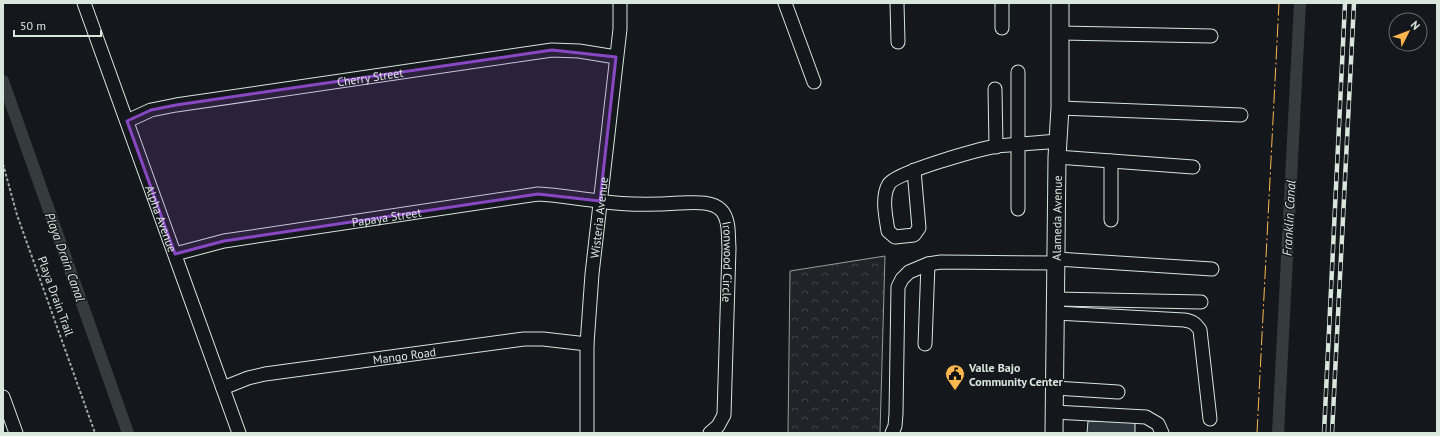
<svg xmlns="http://www.w3.org/2000/svg" width="1440" height="436" font-family="'PT Sans',sans-serif">
<style>
.park{fill:url(#park-crowns);stroke:#939e99}
.lines{fill:none;stroke-linecap:round;stroke-linejoin:round}
.canal{stroke:#363b3e;stroke-width:12}
.building{fill:#2c363c;stroke:#d8e6dc}
.minor-casing{stroke:#d8e6dc;stroke-width:15}
.major-casing{stroke:#d8e6dc;stroke-width:19}
.path{stroke:#9da8a2;stroke-width:2;stroke-dasharray:3 2;stroke-linecap:butt}
.minor{stroke:#14181c;stroke-width:13}
.major{stroke:#14181c;stroke-width:17}
.rail-casing{stroke:#d8e6dc;stroke-width:4.5}
.rail{stroke:#14181c;stroke-width:3;stroke-dasharray:9;stroke-linecap:butt}
.power{stroke:#ffb74d;stroke-width:1;stroke-dasharray:14 3 2 3;stroke-linecap:butt}
.marked{fill:#8948c3;fill-opacity:0.2;stroke:#8948c3;stroke-width:3;stroke-linejoin:round}
.labels{text-anchor:middle;dominant-baseline:central;stroke-width:3;stroke-linejoin:round;paint-order:stroke}
.street-label{font-size:12px;fill:#d8e6dc;stroke:#14181c}
.poi-label{font-size:12px;font-weight:bold;fill:#d8e6dc;stroke:#14181c;text-anchor:start}
.water-label{font-size:13px;font-style:italic;fill:#d8e6dc;stroke:#14181c}
</style>
<defs>
<pattern id="park-crowns" width="20" height="18" patternUnits="userSpaceOnUse"><rect width="20" height="18" fill="#202428"/><path d="M2 6a3 3 0 1 1 6 0M12 15a3 3 0 1 1 6 0" fill="none" stroke="#404447"/></pattern>
</defs>
<rect width="100%" height="100%" fill="#14181c"/>
<path class="park" d="M 885,256 L 880,433 L 788,433 L 790,271 Z"/>
<g class="lines">
<path class="canal" d="M 3,81 L 128,433
M 1278,433 L 1300,3"/>
</g>
<path class="building" d="M 1088,421 L 1135,422 L 1135,433 L 1087,433 Z"/>
<g class="lines">
<g class="minor-casing">
<g id="minor">
<path id="s1" d="M 84,3 L 239,433"/>
<path d="M 785,3 L 814,82"/>
<path d="M 897,3 L 898,42"/>
<path d="M 1002,3 L 1002,28"/>
<path d="M 1061,33 L 1211,36"/>
<path d="M 995,89 L 996,147"/>
<path d="M 1060,108 L 1241,115"/>
<path id="s2" d="M 127,121 L 151,110 L 176,105 L 552,50 L 579,51 L 616,57"/>
<path d="M 1057,157 L 1193,167"/>
<path d="M 914,170 L 919,228 L 914,235 L 895,237 L 888,231 C 886,217 881,197 889,184 C 896,172 980,149 997,146 C 1017,144 1038,143 1058,141"/>
<path d="M 1018,209 L 1018,72"/>
<path d="M 1111,220 L 1111,161"/>
<path id="s3" d="M 175,254 L 224,241 L 538,194 C 559,195 579,199 599,201 C 625,205 653,205 679,203 C 691,203 711,200 721,210 C 730,219 728,237 729,248 L 724,415 L 718,426 L 710,433"/>
<path d="M 1057,259 L 1212,269"/>
<path d="M 1056,299 L 1201,302"/>
<path d="M 1056,313 L 1184,320 C 1192,321 1195,323 1200,330 L 1210,419"/>
<path d="M 925,344 L 928,264"/>
<path id="s4" d="M 223,388 L 248,378 L 265,374 L 524,339 L 543,339 L 587,344"/>
<path d="M 1055,388 L 1118,392"/>
<path d="M 3,397 L 16,433"/>
<path d="M 1054,412 L 1146,417 L 1158,424 L 1162,433"/>
<path id="s5" d="M 587,433 L 587,344 L 592,274 L 620,29 L 620,3"/>
<path d="M 892,433 L 895,426 L 896,414 L 898,287 L 902,279 L 909,272 L 928,264 L 941,262 L 1056,263"/>
</g>
</g>
<g class="major-casing">
<g id="major">
<path id="s6" d="M 1054,433 L 1057,157 L 1060,108 L 1060,3"/>
</g>
</g>
<path class="path" d="M 3,164 L 17,215 L 95,433"/>
<use href="#minor" class="minor"/>
<use href="#major" class="major"/>
<g class="rail-casing">
<path id="rail" d="M 1324,433 L 1345,3
M 1332,433 L 1354,3"/>
</g>
<use href="#rail" class="rail"/>
<path class="power" d="M 1257,433 L 1279,3"/>
</g>
<path class="marked" d="M 552,50 L 616,57 L 600,201 L 538,194 L 224,241 L 175,254 L 127,121 L 151,110 L 176,105 Z"/>
<defs>
<g id="civic-pin" transform="scale(1)"><path d="M0 17L-7.5 6A9.5 9.5 0 1 1 7.5 6Z" fill="#ffb74d" stroke="#14181c"/><path d="M-.6-6.5H3V-4.5H.6V-3L4-1V1h2V6H-6V1h2V-1L-.6-3ZM-1.2 2.5V6h2.4V2.5Z" fill="#111"/></g>
</defs>
<g fill-rule="evenodd">
<use href="#civic-pin" x="955" y="374"/>
</g>
<g class="labels">
<g class="street-label">
<text stroke="none"><textPath href="#s2" startOffset="248">Cherry Street</textPath></text>
<text stroke="none"><textPath href="#s3" startOffset="215">Papaya Street</textPath></text>
<text stroke="none"><textPath href="#s1" startOffset="229">Alpha Avenue</textPath></text>
<text stroke="none"><textPath href="#s5" startOffset="216">Wisteria Avenue</textPath></text>
<text stroke="none"><textPath href="#s6" startOffset="215">Alameda Avenue</textPath></text>
<text stroke="none"><textPath href="#s3" startOffset="607">Ironwood Circle</textPath></text>
<text transform="translate(56 296) rotate(70)">Playa Drain Trail</text>
<text stroke="none"><textPath href="#s4" startOffset="185">Mango Road</textPath></text>
</g>
<g class="poi-label">
<text x="969" y="367">Valle Bajo<tspan x="969" dy="14">Community Center</tspan></text>
</g>
<g class="water-label">
<text transform="translate(1289 218) rotate(-87)">Franklin Canal</text>
<text transform="translate(65 257) rotate(70)">Playa Drain Canal</text>
</g>
</g>
<rect width="1440" height="436" fill="none" stroke="#d8e6dc" stroke-width="8"/>
<g transform="translate(1408 32) rotate(48)"><circle r="19" fill="#14181c" stroke="#626a69"/>
<path d="M0-3L7 15L0 10L-7 15Z" fill="#ffb74d"/>
<text y="-6" font-size="11" font-weight="bold" text-anchor="middle" fill="#d8e6dc">N</text>
</g>
<path d="M14 30v6h87v-6" fill="none" stroke="#d8e6dc" stroke-width="2"/>
<text x="20" y="30" font-size="12" fill="#d8e6dc" stroke="#14181c" stroke-width="3" paint-order="stroke">50 m</text>
</svg>
